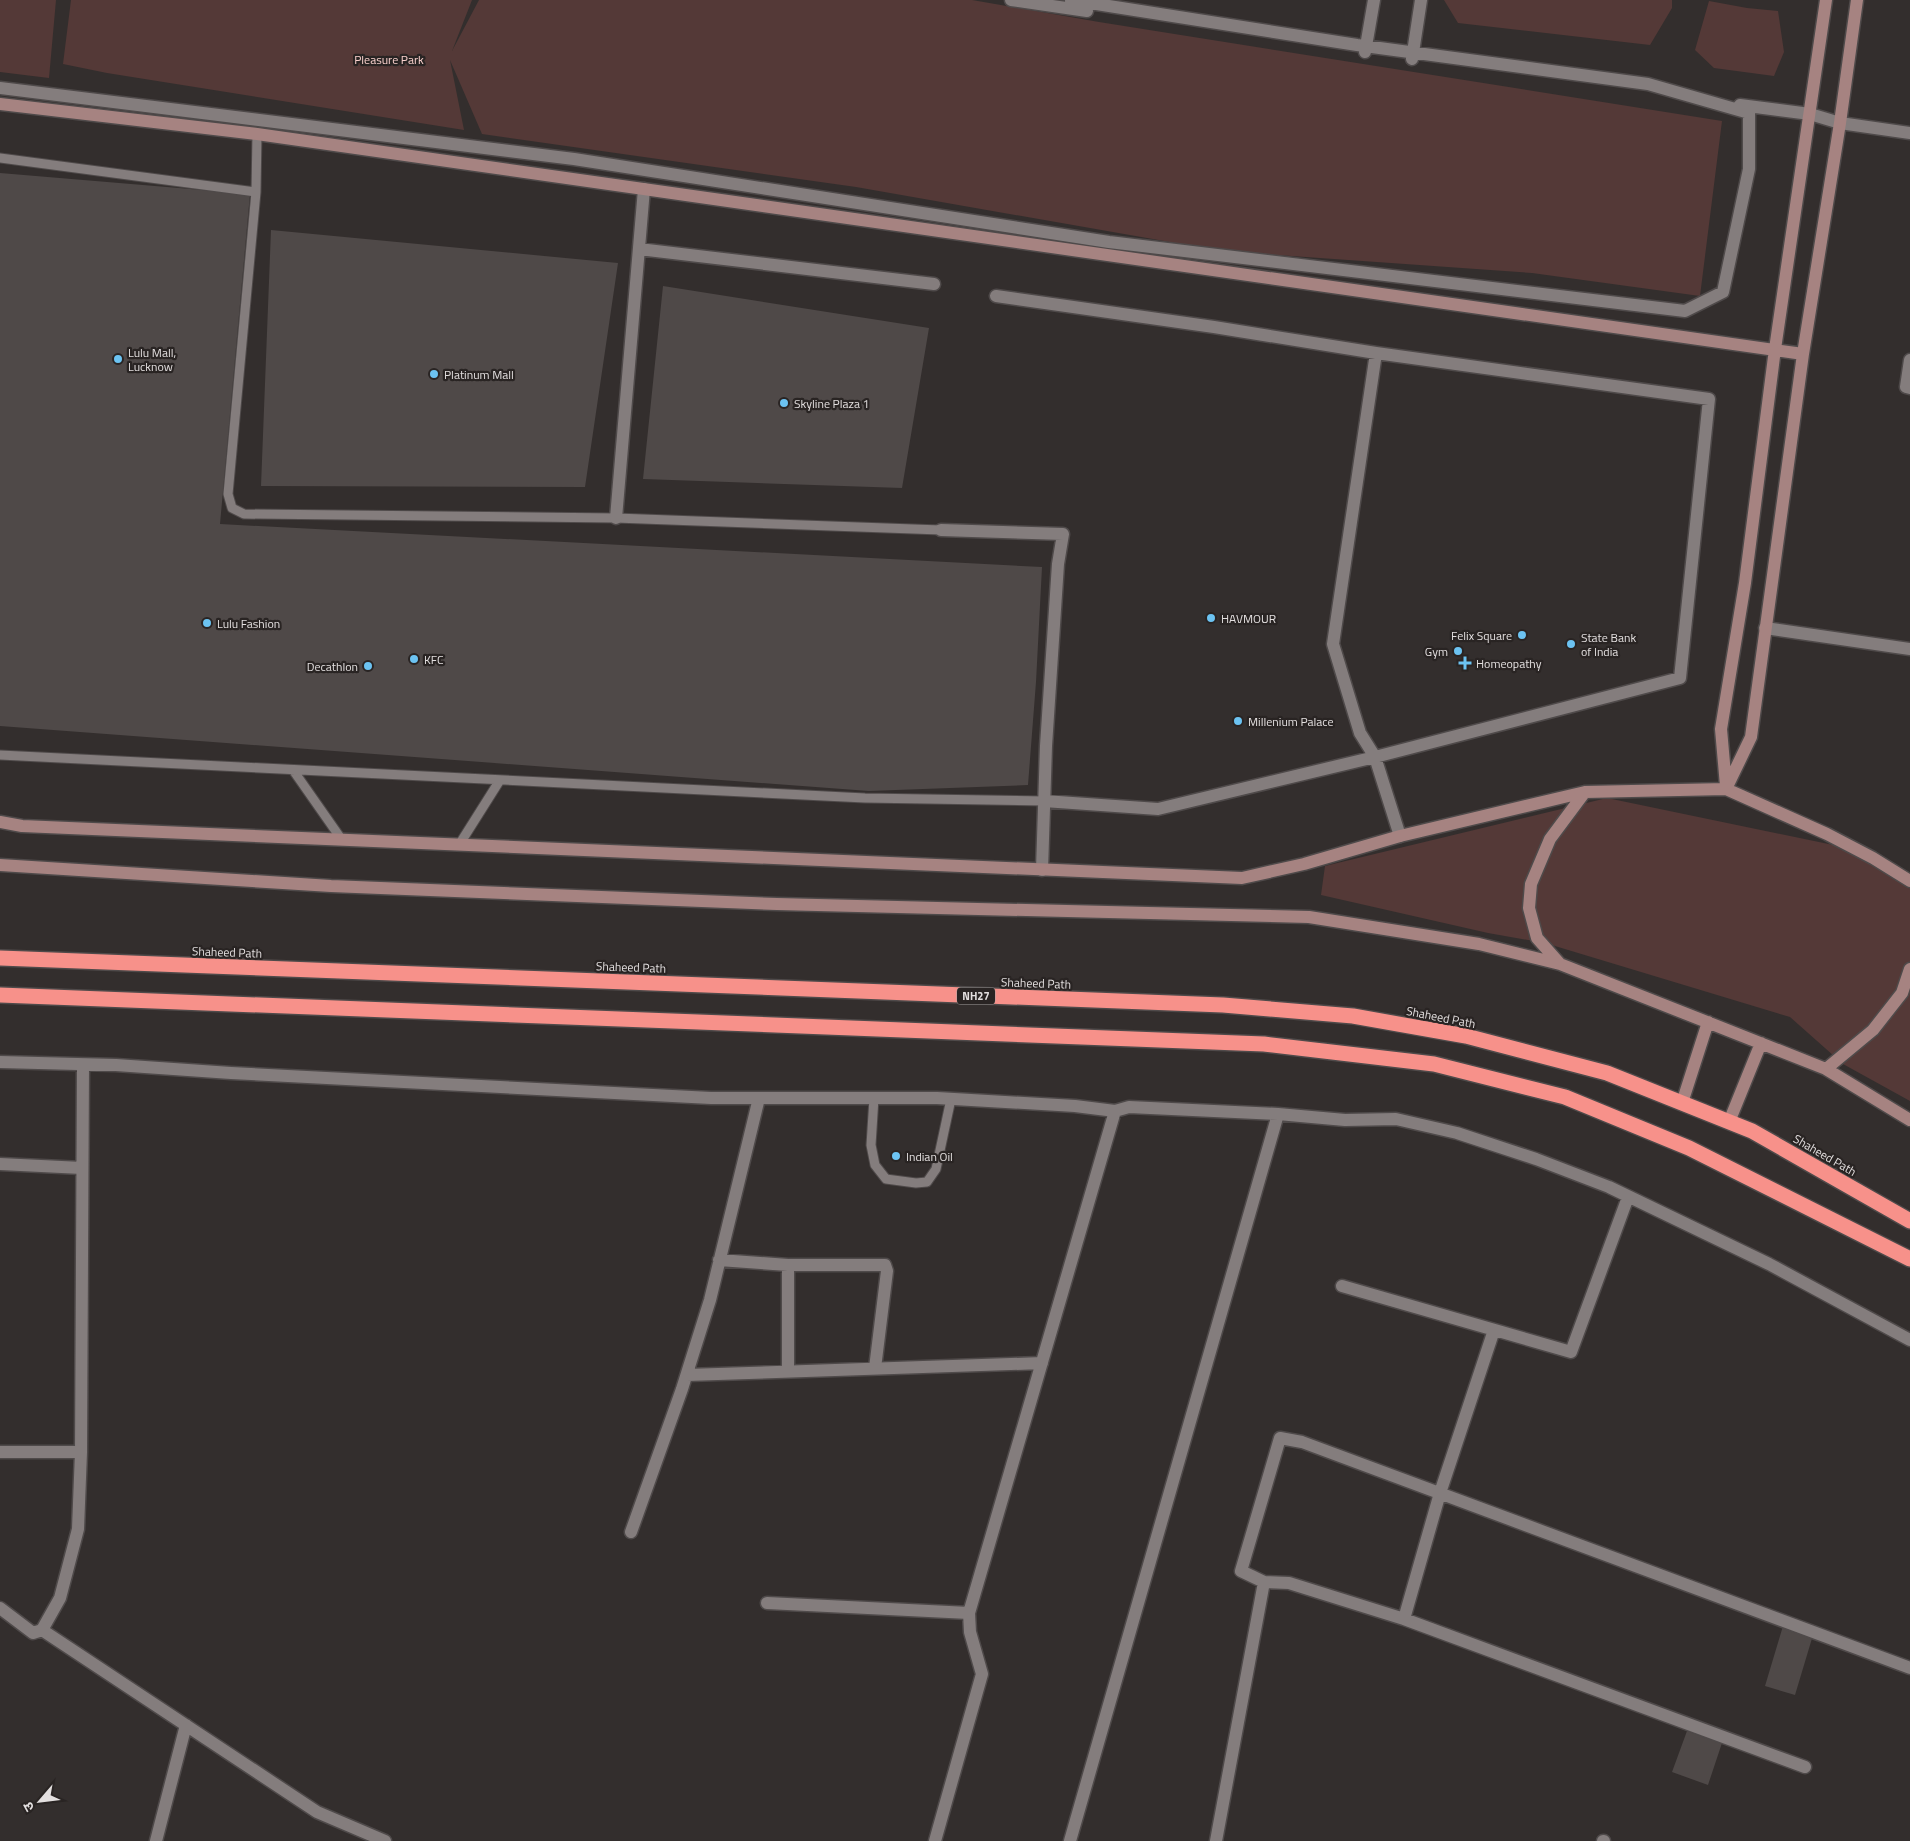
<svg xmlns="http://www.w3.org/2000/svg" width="1910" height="1841" font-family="'Titillium Web','Noto Sans Devanagari',sans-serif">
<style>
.green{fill:#543937}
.building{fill:#4f4948}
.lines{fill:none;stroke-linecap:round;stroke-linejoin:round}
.lane-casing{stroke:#4f4a4a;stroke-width:11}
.street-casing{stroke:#4f4a4a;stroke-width:15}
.secondary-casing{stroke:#4f4a4a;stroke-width:15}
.highway-casing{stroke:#4f4a4a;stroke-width:18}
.lane{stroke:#847d7d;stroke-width:9}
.street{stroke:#847d7d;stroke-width:12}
.secondary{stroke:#a68381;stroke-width:12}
.highway{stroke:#f7918a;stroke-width:15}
.poi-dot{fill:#6cc3f2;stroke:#292423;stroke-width:2}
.labels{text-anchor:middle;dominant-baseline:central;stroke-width:4.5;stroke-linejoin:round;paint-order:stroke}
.shield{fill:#292423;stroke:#aba7a7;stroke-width:1}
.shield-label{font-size:11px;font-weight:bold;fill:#e3dfdf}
.park-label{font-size:12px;fill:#fad1cd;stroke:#292423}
.poi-label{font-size:12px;fill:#e3dfdf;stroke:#292423;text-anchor:start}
.street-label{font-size:12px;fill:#e3dfdf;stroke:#292423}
</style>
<rect width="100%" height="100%" fill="#332e2d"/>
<path class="green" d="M 0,0 L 56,0 L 49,78 L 0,72 Z
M 71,0 L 472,0 L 452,51 L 479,0 L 972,0 L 1099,22 L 1722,121 L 1700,296 L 1532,273 L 1221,251 L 856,187 L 482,134 L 450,60 L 464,130 L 107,73 L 63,64 Z
M 1444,0 L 1672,0 L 1672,8 L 1650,45 L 1458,23 Z
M 1709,1 L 1747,8 L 1778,11 L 1784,52 L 1774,76 L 1714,68 L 1695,50 Z
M 1607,798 L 1867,852 L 1910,888 L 1910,1101 L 1843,1064 L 1790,1017 L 1545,943 L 1488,933 L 1321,895 L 1325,866 Z"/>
<path class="building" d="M 0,173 L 250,194 L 220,524 L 1042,567 L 1036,682 L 1028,785 L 869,791 L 0,726 Z
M 271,230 L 618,263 L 585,487 L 261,486 Z
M 663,286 L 929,328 L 902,488 L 643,479 Z
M 1783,1626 L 1813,1635 L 1795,1695 L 1765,1686 Z
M 1687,1731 L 1722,1743 L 1708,1785 L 1672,1772 Z"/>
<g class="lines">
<g class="lane-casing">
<path id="lane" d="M 257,134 L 256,192 L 228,494 L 232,508 L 244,514 L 616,518 L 941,530
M 0,158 L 256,192
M 0,755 L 865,798 L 1044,801
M 293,770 L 342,840
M 459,845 L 500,780
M 874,1098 L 871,1145 L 875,1165 L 886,1179 L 916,1183 L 927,1182 L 936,1169 L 951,1099"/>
</g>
<g class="street-casing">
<path id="street" d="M 1011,0 L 1087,11
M 1365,52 L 1374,0
M 1412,59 L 1421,0
M 0,88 L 574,159 L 1109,242 L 1685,311 L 1723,292 L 1749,169 L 1749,113 L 1648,84 L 1357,45 L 1071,0
M 1740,105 L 1810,114 L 1840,123 L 1910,133
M 639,249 L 934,284
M 996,296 L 1214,327 L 1376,353 L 1709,399 L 1680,678 L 1375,757 L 1158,809 L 1044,801
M 1376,353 L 1333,644 L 1360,733 L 1375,757 L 1400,836
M 1910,360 L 1906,387 L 1910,388
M 616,518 L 644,189
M 941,530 L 1063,534 L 1058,564 L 1046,746 L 1042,870
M 1765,628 L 1910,649
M 0,1062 L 116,1065 L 231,1073 L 711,1098 L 937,1098 L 1075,1106 L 1115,1111 L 1129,1107 L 1278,1114 L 1345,1120 L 1396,1119 L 1457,1133 L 1536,1159 L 1609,1187 L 1769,1264 L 1910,1340
M 0,1164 L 82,1168
M 719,1260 L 788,1265 L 788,1371
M 788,1265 L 885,1265 L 887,1271 L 875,1368
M 1342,1286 L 1571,1352 L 1628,1197
M 687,1375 L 1042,1363
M 0,1452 L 81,1452
M 631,1532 L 682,1389 L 710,1300 L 759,1098
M 1264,1582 L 1241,1571 L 1280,1438 L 1302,1442 L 1910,1668
M 767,1603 L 969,1613
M 0,1608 L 33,1633 L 42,1630 L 60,1598 L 78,1529 L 81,1452 L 83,1065
M 1404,1619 L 1440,1493 L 1494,1330
M 42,1630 L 317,1812 L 385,1841
M 156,1841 L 186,1725
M 935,1841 L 982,1674 L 970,1632 L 969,1613 L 1115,1111
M 1070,1841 L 1278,1114
M 1216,1841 L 1264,1582 L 1289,1583 L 1404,1619 L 1805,1767
M 1603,1841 L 1604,1841"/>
</g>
<g class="secondary-casing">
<path id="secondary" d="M 0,104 L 257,134 L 1803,354
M 1726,786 L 1721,729 L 1745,583 L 1775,349 L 1826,0
M 1726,789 L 1751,737 L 1803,354 L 1840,123 L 1857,0
M 0,822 L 22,826 L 1242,878 L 1304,864 L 1400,836 L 1585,792 L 1726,789 L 1827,834 L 1873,858 L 1910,881
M 0,865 L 331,886 L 777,904 L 1309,917 L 1479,944 L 1560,964 L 1826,1069 L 1910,1120
M 1560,964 L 1537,938 L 1529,908 L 1531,884 L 1550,839 L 1585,792
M 1826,1069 L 1873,1030 L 1902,993 L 1910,969
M 1682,1103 L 1708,1022
M 1729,1122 L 1761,1043"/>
</g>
<g class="highway-casing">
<path id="highway" d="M 0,958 L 1223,1005 L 1353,1016 L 1466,1036 L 1607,1073 L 1752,1131 L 1910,1221
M 0,995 L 1264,1044 L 1434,1064 L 1565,1097 L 1689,1148 L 1910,1259"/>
</g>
<use href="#lane" class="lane"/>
<use href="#street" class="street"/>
<use href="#secondary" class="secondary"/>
<use href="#highway" class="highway"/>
</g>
<g class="poi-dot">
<circle cx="118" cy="359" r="5"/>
<circle cx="434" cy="374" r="5"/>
<circle cx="784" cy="403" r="5"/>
<circle cx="1211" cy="618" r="5"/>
<circle cx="207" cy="623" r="5"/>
<circle cx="1522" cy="635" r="5"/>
<circle cx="1571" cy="644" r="5"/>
<circle cx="1458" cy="651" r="5"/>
<circle cx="414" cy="659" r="5"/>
<path d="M1462.5 655.5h5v5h5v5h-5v5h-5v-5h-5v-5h5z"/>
<circle cx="368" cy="666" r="5"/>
<circle cx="1238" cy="721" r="5"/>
<circle cx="896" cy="1156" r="5"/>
</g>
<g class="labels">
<rect class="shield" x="957" y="987.5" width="38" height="17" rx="4"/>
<g class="shield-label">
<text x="976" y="996">NH27</text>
</g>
<g class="park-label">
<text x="389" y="59">Pleasure Park</text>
</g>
<g class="poi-label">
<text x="128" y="352">Lulu Mall,<tspan x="128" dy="14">Lucknow</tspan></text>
<text x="444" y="374">Platinum Mall</text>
<text x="794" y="403">Skyline Plaza 1</text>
<text x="1221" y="618">HAVMOUR</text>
<text x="217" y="623">Lulu Fashion</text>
<text x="1512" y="635" text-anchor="end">Felix Square</text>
<text x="1581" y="637">State Bank<tspan x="1581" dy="14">of India</tspan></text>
<text x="1448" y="651" text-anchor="end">Gym</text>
<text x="424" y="659">KFC</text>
<text x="1476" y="663">Homeopathy</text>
<text x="358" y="666" text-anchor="end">Decathlon</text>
<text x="1248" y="721">Millenium Palace</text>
<text x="906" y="1156">Indian Oil</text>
</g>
<g class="street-label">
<text transform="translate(227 952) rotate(2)">Shaheed Path</text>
<text transform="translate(631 967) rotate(2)">Shaheed Path</text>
<text transform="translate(1036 983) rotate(2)">Shaheed Path</text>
<text transform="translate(1441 1017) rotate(11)">Shaheed Path</text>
<text transform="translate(1825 1155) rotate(30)">Shaheed Path</text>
</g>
</g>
<g transform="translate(40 1801) rotate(242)" stroke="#292423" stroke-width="4" paint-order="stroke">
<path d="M0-4L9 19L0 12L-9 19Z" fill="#e3dfdf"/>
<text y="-8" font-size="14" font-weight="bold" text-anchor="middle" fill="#e3dfdf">उ</text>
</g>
</svg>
